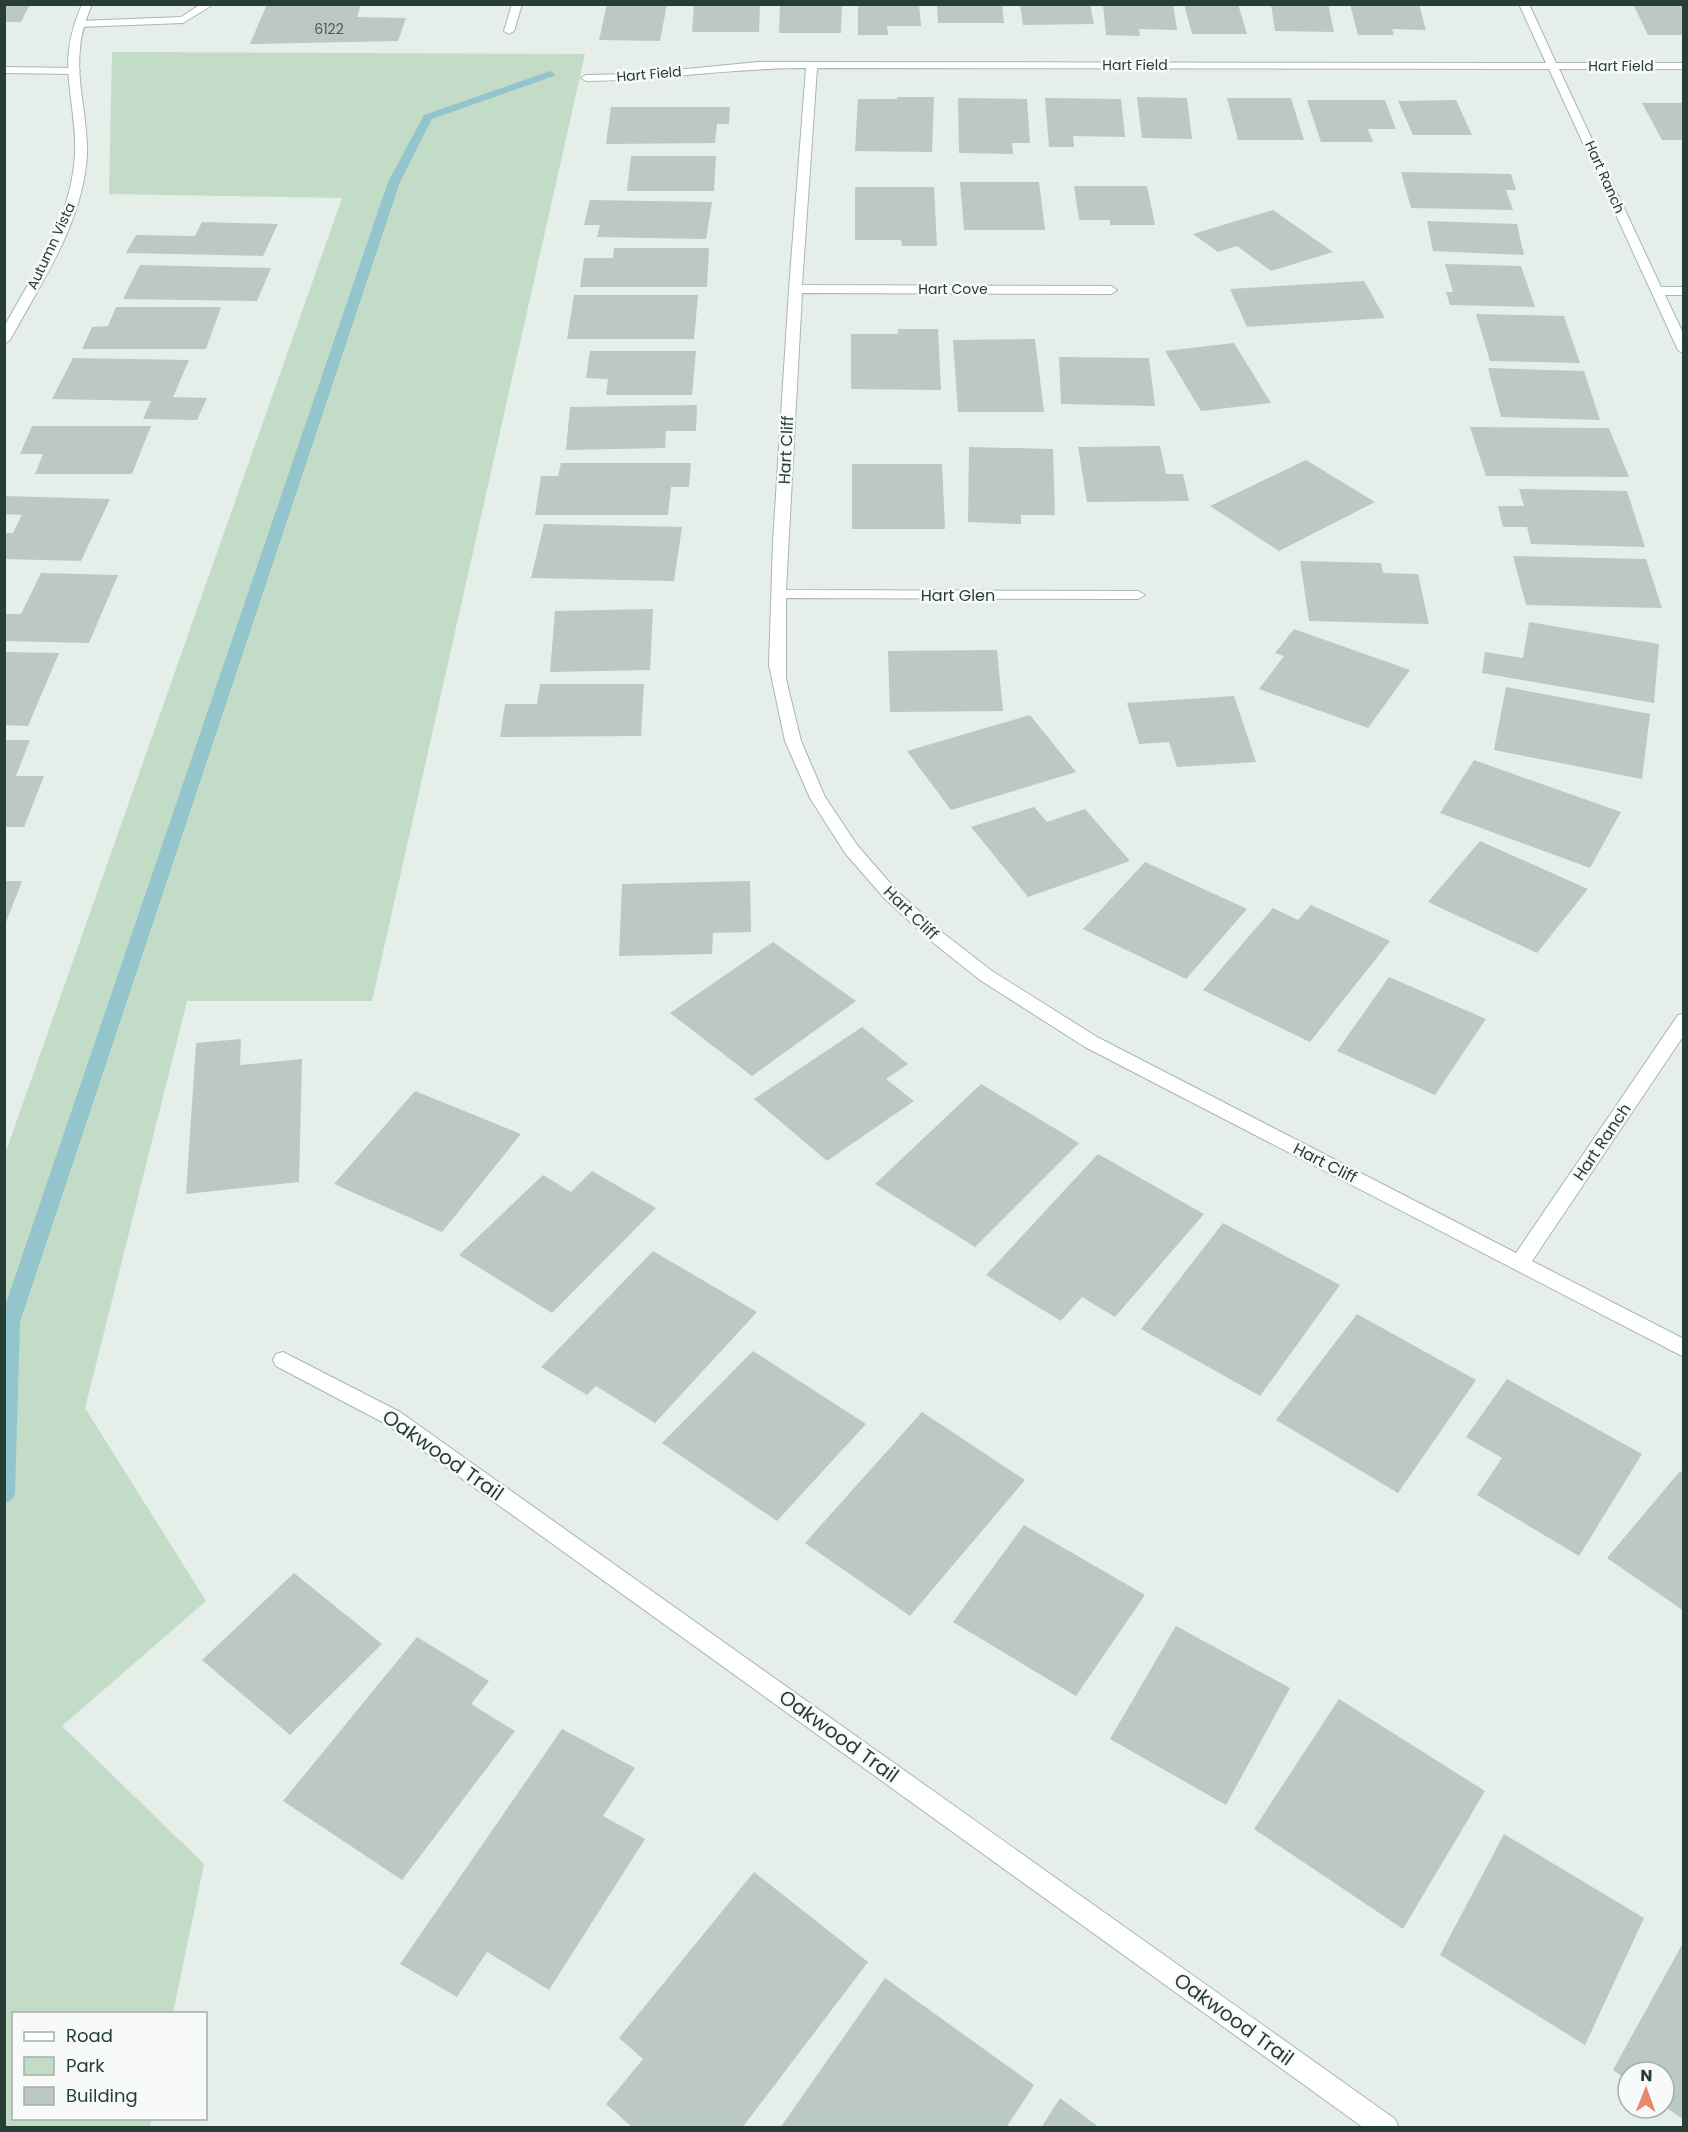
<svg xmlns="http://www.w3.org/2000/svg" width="1688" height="2132" font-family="Poppins,sans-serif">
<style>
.green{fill:#c2dcc8}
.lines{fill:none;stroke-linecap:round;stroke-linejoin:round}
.stream{fill:#94c5cd;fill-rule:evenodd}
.building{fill:#bcc8c3}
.service-casing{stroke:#a9b6b1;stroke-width:2}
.minor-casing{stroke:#a9b6b1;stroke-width:2}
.tertiary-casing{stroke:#a9b6b1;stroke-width:2}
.service{fill:#fff;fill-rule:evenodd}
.minor{fill:#fff;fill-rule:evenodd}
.tertiary{fill:#fff;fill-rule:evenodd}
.labels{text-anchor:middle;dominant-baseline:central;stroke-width:5;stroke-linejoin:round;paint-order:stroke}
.number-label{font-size:14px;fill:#4c605a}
.far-street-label{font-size:14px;fill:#273e37;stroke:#f7faf8}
.street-label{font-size:16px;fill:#273e37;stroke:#f7faf8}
.near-street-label{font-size:20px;fill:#273e37;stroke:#f7faf8}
</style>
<rect width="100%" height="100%" fill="#e6eeea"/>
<path class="green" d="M 112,52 L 585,54 L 372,1001 L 187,1001 L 85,1408 L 206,1601 L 62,1726 L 204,1864 L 173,2013 L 14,2014 L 14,2118 L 152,2119 L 150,2127 L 5,2127 L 5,1154 L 342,198 L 109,194 Z"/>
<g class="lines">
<path class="stream" d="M 550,71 L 555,74 L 554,76 L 432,119 L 400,182 L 20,1322 L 15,1494 L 11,1501 L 4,1503 L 4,1309 L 388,182 L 424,115 Z"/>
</g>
<path class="building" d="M 4,4 L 30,4 L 21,22 L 4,22 Z
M 267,4 L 361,4 L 357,17 L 406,18 L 398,41 L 250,44 Z
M 607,4 L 667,4 L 660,41 L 599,40 Z
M 694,4 L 760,4 L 759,32 L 692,32 Z
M 780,4 L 842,4 L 841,33 L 779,33 Z
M 858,4 L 919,4 L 921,26 L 887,26 L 888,35 L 858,35 Z
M 937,4 L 1002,4 L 1004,23 L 938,23 Z
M 1020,4 L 1090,4 L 1094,24 L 1023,25 Z
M 1103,4 L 1173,4 L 1177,30 L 1139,29 L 1140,36 L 1106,35 Z
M 1184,4 L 1238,4 L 1247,34 L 1192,34 Z
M 1271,4 L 1328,4 L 1334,32 L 1275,31 Z
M 1350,4 L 1419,4 L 1426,30 L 1392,29 L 1394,35 L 1358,35 Z
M 1633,4 L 1684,4 L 1684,35 L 1648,35 Z
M 897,97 L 934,97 L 932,152 L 855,151 L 858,99 L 897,99 Z
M 1137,97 L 1187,98 L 1192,139 L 1142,138 Z
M 958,98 L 1027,99 L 1030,143 L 1012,143 L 1013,154 L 959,153 Z
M 1045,98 L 1121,99 L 1125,137 L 1073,136 L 1074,147 L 1049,147 Z
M 1227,98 L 1291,98 L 1304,140 L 1238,140 Z
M 1307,100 L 1385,100 L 1396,129 L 1368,129 L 1373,142 L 1321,142 Z
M 1456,100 L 1472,135 L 1413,135 L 1398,101 Z
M 1642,103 L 1684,103 L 1684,140 L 1662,140 Z
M 611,107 L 730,107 L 729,124 L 717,124 L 715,143 L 606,144 Z
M 631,156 L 716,156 L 714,191 L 627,191 Z
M 1401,172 L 1511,174 L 1516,190 L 1506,190 L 1513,210 L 1411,208 Z
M 960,182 L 1039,182 L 1045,230 L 964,230 Z
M 1074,186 L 1147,186 L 1155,225 L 1110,225 L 1110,220 L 1079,220 Z
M 855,187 L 934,187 L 937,246 L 902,246 L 901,240 L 855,240 Z
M 590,200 L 712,202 L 706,239 L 597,237 L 600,225 L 584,225 Z
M 1273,210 L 1333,252 L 1271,271 L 1237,246 L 1218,252 L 1193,234 Z
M 1427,221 L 1517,224 L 1524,255 L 1433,251 Z
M 202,222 L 278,224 L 263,256 L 126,253 L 136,235 L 195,236 Z
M 614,248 L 709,248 L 707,287 L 580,287 L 584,258 L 613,258 Z
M 1445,264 L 1521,266 L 1535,307 L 1450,305 L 1446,292 L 1453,292 Z
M 140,265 L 271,268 L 257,301 L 123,299 Z
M 1364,281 L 1385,318 L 1247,327 L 1230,289 Z
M 574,295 L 698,295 L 694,339 L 567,339 Z
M 116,307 L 221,307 L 206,349 L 82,349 L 92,327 L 108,326 Z
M 1476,314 L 1564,316 L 1580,363 L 1490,361 Z
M 898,329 L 938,329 L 941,390 L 851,389 L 851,334 L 898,334 Z
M 1035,339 L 1044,412 L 958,412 L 953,340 Z
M 1234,343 L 1271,403 L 1201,411 L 1165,351 Z
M 590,351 L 696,351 L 692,395 L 606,395 L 608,379 L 586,378 Z
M 1059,357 L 1149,358 L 1155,406 L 1061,404 Z
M 73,358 L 189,360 L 173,397 L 207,398 L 197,420 L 143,419 L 151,401 L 52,399 Z
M 1488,368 L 1584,371 L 1600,420 L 1501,417 Z
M 697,405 L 696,431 L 666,431 L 665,448 L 566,450 L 570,407 Z
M 32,426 L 151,426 L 132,474 L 35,474 L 43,454 L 20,454 Z
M 1470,427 L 1609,428 L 1629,477 L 1486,476 Z
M 1160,446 L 1166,474 L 1183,474 L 1189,501 L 1087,502 L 1078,447 Z
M 969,447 L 1053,449 L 1055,515 L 1021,515 L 1021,524 L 968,522 Z
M 1306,460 L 1375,502 L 1279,551 L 1210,506 Z
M 561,463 L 691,463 L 689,487 L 671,487 L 668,515 L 535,515 L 541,476 L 558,476 Z
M 852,464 L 942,464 L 945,529 L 852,529 Z
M 1519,489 L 1627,491 L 1645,547 L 1531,544 L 1527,527 L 1503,527 L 1498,506 L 1524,506 Z
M 4,496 L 110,499 L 81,561 L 4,559 L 4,533 L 13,533 L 22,515 L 4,514 Z
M 544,524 L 682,527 L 674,581 L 531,578 Z
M 1513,556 L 1646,559 L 1662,608 L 1526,605 Z
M 1300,561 L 1381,563 L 1383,573 L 1418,574 L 1429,624 L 1309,621 Z
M 41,573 L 118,575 L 89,643 L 4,641 L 4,614 L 21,614 Z
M 653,609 L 650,670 L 550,672 L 555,611 Z
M 1529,622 L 1659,644 L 1654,703 L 1482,673 L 1485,652 L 1523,658 Z
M 1294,629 L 1410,670 L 1368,728 L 1259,689 L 1284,656 L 1275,653 Z
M 997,650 L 1003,711 L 890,712 L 888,651 Z
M 4,652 L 59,653 L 28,726 L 4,725 Z
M 540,684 L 644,684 L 641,736 L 500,737 L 505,704 L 537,704 Z
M 1506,687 L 1650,714 L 1642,779 L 1494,750 Z
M 1234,696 L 1256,762 L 1177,767 L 1169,742 L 1139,744 L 1127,703 Z
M 1030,715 L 1076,772 L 951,810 L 907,751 Z
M 4,740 L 30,740 L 16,776 L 44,776 L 24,827 L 4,827 Z
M 1474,760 L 1621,812 L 1590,868 L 1440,813 Z
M 1034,807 L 1047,822 L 1085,809 L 1130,861 L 1028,897 L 971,827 Z
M 1480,841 L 1588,889 L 1537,953 L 1428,902 Z
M 1145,862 L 1247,909 L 1186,979 L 1083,929 Z
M 4,881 L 22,881 L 5,925 L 4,925 Z
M 750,881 L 751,932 L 713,933 L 712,954 L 619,956 L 622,884 Z
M 1311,905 L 1390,941 L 1310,1042 L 1203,990 L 1273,908 L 1298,920 Z
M 773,942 L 856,1001 L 752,1076 L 670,1013 Z
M 1389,977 L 1486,1019 L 1435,1095 L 1337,1051 Z
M 862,1027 L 908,1064 L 886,1079 L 914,1101 L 827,1161 L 754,1099 Z
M 241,1039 L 240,1065 L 302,1059 L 299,1182 L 186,1194 L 196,1043 Z
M 981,1084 L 1079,1143 L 975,1247 L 875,1184 Z
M 415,1091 L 521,1134 L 442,1232 L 334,1184 Z
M 1098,1154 L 1204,1214 L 1115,1317 L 1082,1297 L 1061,1321 L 986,1275 Z
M 592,1171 L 656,1208 L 552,1313 L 459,1255 L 543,1175 L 571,1192 Z
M 1223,1223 L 1340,1285 L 1260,1396 L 1141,1329 Z
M 653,1251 L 757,1312 L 655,1423 L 596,1386 L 587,1395 L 541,1367 Z
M 1357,1314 L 1476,1380 L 1398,1493 L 1276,1420 Z
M 753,1351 L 866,1424 L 777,1521 L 662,1443 Z
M 1507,1379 L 1642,1454 L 1579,1556 L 1477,1495 L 1502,1458 L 1466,1437 Z
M 922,1412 L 1025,1480 L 910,1616 L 805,1543 Z
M 1680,1471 L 1684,1474 L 1684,1611 L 1607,1558 Z
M 1024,1525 L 1145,1595 L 1076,1696 L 953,1622 Z
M 294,1573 L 382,1644 L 290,1735 L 202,1660 Z
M 1176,1626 L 1290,1688 L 1226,1805 L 1110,1739 Z
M 417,1637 L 489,1681 L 471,1704 L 515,1731 L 402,1880 L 283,1801 Z
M 1339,1699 L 1485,1791 L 1403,1929 L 1254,1829 Z
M 562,1729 L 635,1768 L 603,1816 L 645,1839 L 549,1990 L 487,1952 L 457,1997 L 400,1964 Z
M 1504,1834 L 1644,1918 L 1585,2045 L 1440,1955 Z
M 754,1872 L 868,1962 L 742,2128 L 633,2128 L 606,2104 L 643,2059 L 619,2038 Z
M 1684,1941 L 1684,2120 L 1664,2106 L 1664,2072 L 1628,2072 L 1628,2080 L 1613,2070 Z
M 885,1978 L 1034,2085 L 1006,2128 L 780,2128 Z
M 1060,2098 L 1100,2128 L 1041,2128 Z"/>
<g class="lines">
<g class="service-casing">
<path id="service" d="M 201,4 L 214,4 L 183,23 L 79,27 L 74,24 L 79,21 L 181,17 Z
M 512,4 L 522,4 L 514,31 L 509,34 L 504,31 Z"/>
</g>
<g class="minor-casing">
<path id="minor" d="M 1519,4 L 1529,4 L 1556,63 L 1684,63 L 1684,69 L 1559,69 L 1661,287 L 1684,287 L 1684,295 L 1665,295 L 1684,335 L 1684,354 L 1678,350 L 1549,69 L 817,68 L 802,285 L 1111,286 L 1117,290 L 1111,294 L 802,293 L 786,590 L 1138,591 L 1145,595 L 1138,599 L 786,598 L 786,679 L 801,741 L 825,797 L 857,845 L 897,891 L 943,933 L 992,971 L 1097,1037 L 1516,1253 L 1678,1015 L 1684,1014 L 1684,1035 L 1532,1261 L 1684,1339 L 1684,1357 L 1085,1047 L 980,980 L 931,941 L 885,899 L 845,853 L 810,798 L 785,741 L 769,665 L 773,542 L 789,289 L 806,68 C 733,68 660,80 586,81 L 581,78 L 586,75 L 634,74 L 759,62 L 1546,63 Z
M 4,67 L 75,68 L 80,71 L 75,74 L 4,73 Z
M 283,1352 L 400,1412 L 1395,2119 L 1399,2128 L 1364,2128 L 386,1424 L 276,1366 L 273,1360 L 276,1354 Z"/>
</g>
<g class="tertiary-casing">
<path id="tertiary" d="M 82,4 L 92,4 C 86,19 81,33 80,49 C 76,83 88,119 87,154 C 84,221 41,283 10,340 L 4,344 L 4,327 C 33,274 72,217 75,154 C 77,119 65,83 69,49 C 71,33 76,19 82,4 Z"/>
</g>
<use href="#service" class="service"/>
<use href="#minor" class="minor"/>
<use href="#tertiary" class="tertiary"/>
</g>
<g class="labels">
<g class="number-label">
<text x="329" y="29">6122</text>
</g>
<g class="far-street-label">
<text x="1135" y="65">Hart Field</text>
<text x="1621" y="66">Hart Field</text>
<text transform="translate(649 74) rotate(-5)">Hart Field</text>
<text transform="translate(1605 177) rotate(66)">Hart Ranch</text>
<text transform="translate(51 246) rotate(-65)">Autumn Vista</text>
<text x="953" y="289">Hart Cove</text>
</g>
<g class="street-label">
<text transform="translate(786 450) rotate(-87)">Hart Cliff</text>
<text x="958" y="595">Hart Glen</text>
<text transform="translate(911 913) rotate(44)">Hart Cliff</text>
<text transform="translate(1602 1142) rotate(-56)">Hart Ranch</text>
<text transform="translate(1325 1163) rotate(27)">Hart Cliff</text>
</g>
<g class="near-street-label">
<text transform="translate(443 1455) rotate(35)">Oakwood Trail</text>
<text transform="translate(839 1736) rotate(36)">Oakwood Trail</text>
<text transform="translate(1234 2019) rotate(36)">Oakwood Trail</text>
</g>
</g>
<rect width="1688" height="2132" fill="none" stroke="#273e37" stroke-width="12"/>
<rect x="12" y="2012" width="195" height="108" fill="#f7faf8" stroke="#a4afab" stroke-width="1.5"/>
<rect x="24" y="2032" width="30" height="9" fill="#ffffff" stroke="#a4afab" stroke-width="1.5"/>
<text x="66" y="2042" font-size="18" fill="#273e37">Road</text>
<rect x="24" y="2057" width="30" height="18" fill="#c2dcc8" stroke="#a4afab" stroke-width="1.5"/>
<text x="66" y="2072" font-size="18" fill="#273e37">Park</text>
<rect x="24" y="2087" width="30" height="18" fill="#bcc8c3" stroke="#a4afab" stroke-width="1.5"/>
<text x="66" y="2102" font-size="18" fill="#273e37">Building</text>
<g transform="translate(1646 2090) rotate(1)"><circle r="28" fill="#f7faf8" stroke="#a4afab" stroke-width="1.5"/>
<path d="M0-4.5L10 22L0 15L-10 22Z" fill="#e5886d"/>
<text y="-9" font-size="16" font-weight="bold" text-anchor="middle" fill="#273e37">N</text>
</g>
</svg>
